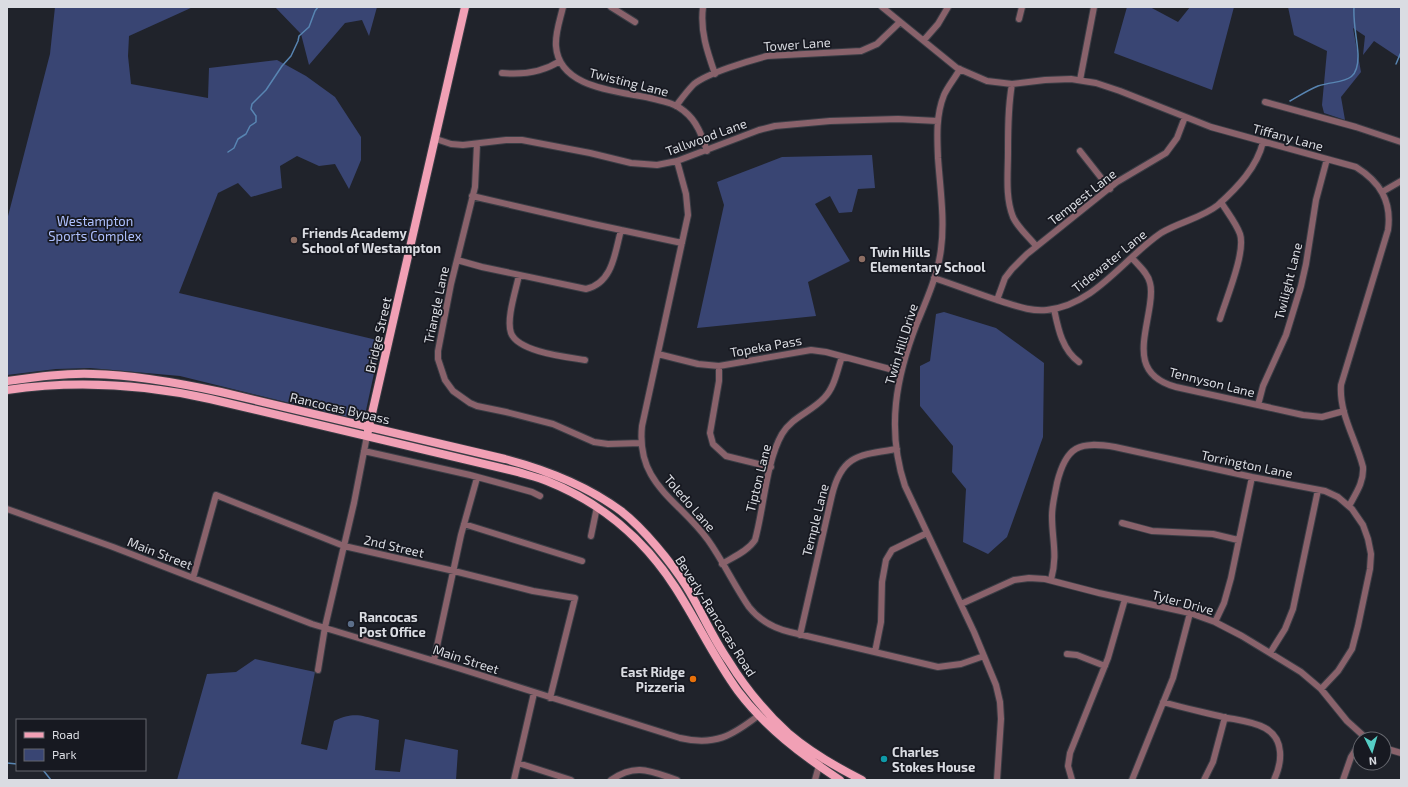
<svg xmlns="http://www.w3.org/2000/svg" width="1408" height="787" font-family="'Exo 2',sans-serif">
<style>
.green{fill:#394573}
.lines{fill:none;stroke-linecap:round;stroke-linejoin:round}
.stream{stroke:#5885b2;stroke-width:1.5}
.minor-casing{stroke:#3a3d45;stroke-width:8}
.major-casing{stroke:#3a3d45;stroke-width:10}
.minor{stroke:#89626b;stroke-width:6}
.major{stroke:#f1a0b5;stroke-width:8}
.education-dot{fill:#8d6e63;stroke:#171921;stroke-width:1.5}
.service-dot{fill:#5c6f8a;stroke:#171921;stroke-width:1.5}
.food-dot{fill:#e8710a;stroke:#171921;stroke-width:1.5}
.culture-dot{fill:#0f9aa8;stroke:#171921;stroke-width:1.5}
.labels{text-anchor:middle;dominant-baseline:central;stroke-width:3.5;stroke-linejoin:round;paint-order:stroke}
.street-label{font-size:13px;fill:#dadce2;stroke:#171921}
.park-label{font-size:13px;fill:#b0c2ff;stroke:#171921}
.poi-label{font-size:13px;font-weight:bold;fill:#dadce2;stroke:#171921;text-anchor:start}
</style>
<rect width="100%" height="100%" fill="#20232b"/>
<path class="green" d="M 55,7 L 193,7 L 129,36 L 128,56 L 131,84 L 208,98 L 209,68 L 277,60 L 306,76 L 335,97 L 361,137 L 361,160 L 349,189 L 335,164 L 319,166 L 297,156 L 280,166 L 282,188 L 251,197 L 238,183 L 218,193 L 179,293 L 381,341 L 365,415 L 361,418 L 351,418 L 180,376 L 90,368 L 56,369 L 7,375 L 7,220 L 50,54 Z
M 275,7 L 377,7 L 369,36 L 362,20 L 345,23 L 309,65 L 301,34 Z
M 1127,7 L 1150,7 L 1178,22 L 1190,7 L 1234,7 L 1212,90 L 1114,53 Z
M 1288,7 L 1401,7 L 1401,59 L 1374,41 L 1363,55 L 1365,36 L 1353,28 L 1361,72 L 1341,97 L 1345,120 L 1324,113 L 1322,105 L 1327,51 L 1294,35 Z
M 872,155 L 875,188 L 858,189 L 852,212 L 839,213 L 830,196 L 815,204 L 850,261 L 808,282 L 816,316 L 697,328 L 724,205 L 717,182 L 782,157 Z
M 944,312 L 996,328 L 1044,363 L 1043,437 L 1007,537 L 988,554 L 963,542 L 966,489 L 952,472 L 953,446 L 920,406 L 920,366 L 930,361 L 936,314 Z
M 255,659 L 315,672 L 301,744 L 327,750 L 334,721 C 353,712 360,715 379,720 L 375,770 L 400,772 L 405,739 L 458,750 L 456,780 L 177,780 L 207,674 L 236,672 Z"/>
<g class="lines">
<path class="stream" d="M 1396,64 L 1401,52
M 1290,101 C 1299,96 1308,90 1318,86 C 1340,79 1359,86 1358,54 C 1357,38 1353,23 1354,7
M 228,152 L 234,148 L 238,139 L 246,134 L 250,126 L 256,122 L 256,116 L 251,109 L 252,104 L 266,90 L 282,66 L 291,56 L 298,41 L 299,36 L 309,27 L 315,11 L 318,7
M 7,763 L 17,764
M 43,770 L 51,780"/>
<g class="minor-casing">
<path id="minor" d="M 563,7 C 560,20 555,33 556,46 C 559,89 619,91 650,98 C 662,101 675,103 684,111 C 697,121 702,136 707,151
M 611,7 L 635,22
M 703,7 C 700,31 707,51 715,74
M 882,7 L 957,68 L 987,81 L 1012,84 L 1045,80 L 1071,79 L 1096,83 L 1120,91 L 1211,127 L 1356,167 C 1380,182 1392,201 1388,230 L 1341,385 C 1339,414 1356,439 1363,467 C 1364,482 1356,493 1349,506
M 1019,19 L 1022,7
M 924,40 L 938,24 L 948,7
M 960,69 C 955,78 948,86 944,95 C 936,115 937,136 938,158 C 940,187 945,220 941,249 C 938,274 927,299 917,323 C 896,377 886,429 905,486 L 974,632 L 996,685 L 1000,702 L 1001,719 L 997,780
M 502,73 C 523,75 543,72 560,61
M 1080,80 L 1094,7
M 1012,84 C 1008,107 1008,129 1008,152 C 1008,173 1005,197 1013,217 C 1018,228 1029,237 1036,246
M 1265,102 L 1356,127 L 1401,142
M 676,106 C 682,98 687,91 694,84 C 708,73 748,61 767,56 L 861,51 L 877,44 L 900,22
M 436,139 L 451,144 L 463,145 L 506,140 L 522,140 L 590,153 L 631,163 L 657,165 L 677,161 L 759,130 L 775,126 L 830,121 L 898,119 L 938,121
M 477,144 L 475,187 L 451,284 L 438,351 L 438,359 L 445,380 L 453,391 L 470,403 L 477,406 L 506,412 L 553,424 L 594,442 L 608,444 L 641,443
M 1080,151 L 1110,189
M 677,161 L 686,194 L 688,215 L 642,426 C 636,484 678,499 708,540 C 723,561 734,585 749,607 C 760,621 773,628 790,632 L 938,667 L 961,664 L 984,656
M 1382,192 L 1401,181
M 472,196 L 593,224 L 682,243
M 1132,258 C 1138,265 1148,273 1150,283 C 1152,290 1151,297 1150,304 C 1145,340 1130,374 1176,387 L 1303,415 L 1322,417 L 1344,411
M 457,260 L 482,267 L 586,289 C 613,283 615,252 621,230
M 519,275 C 516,290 506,319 511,333 C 518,352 567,357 585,360
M 934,278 C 955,285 976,293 997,300 C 1014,305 1030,312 1047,310 C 1095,305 1124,258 1161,233 C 1179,222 1202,218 1218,205 C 1238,187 1257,167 1263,142
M 997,300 L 1005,278 L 1012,269 L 1027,254 L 1117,182 L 1166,153 L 1177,138 L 1185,117
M 1054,309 C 1058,328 1062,350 1079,362
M 1220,319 C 1226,299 1246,252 1240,234 C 1236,223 1227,212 1221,202
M 658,354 L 698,364 L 719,366 L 811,350 L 826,352 L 901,372
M 719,366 L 719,381 L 710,433 L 713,444 L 726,456 L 771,467
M 1258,405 L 1263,386 L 1286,335 L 1301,286 L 1306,264 L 1316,200 L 1327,159
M 364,451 L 470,475 L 532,492 L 540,496
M 7,509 L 113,547 L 312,624 L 461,669 L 680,738 C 715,746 732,736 759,715
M 1122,523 L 1152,531 L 1213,534 L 1238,540
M 464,524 L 582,561
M 591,536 L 597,507
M 722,564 C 733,557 748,551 755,540 C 764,508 766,462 782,434 C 792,417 811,412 824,398 C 835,387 837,370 842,357
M 193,578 L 216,495 L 344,546 L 454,571 L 533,591 L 575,598 L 550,698
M 1051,580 C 1058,554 1052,541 1052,516 C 1052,505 1055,494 1057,483 C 1066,446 1079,441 1115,447 L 1252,477 L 1325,491 L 1338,497 L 1352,509 L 1363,525 L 1368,539 L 1371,554 L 1370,569 L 1358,626 L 1352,649 L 1338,671 L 1321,689
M 961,604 L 1014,580 L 1029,578 L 1045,579 L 1099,593 L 1190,613 L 1215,622 L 1242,636 L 1301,672 L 1321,689 L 1347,721 L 1367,739
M 1215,622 L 1224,603 L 1231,578 L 1252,477
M 800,635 L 832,495 C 842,454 860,455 897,449
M 875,652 L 881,622 L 882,582 L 886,560 L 892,550 L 927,533
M 1270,653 L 1285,629 L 1293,609 L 1318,490
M 1067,654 L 1077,655 L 1105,666
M 434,660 L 461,535 L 477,478
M 318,670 L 325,627 L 354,503 L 367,436
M 1163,702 C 1183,708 1203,712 1223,717 C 1237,720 1252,721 1265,728 C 1285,739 1282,763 1274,780
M 1384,748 L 1401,753
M 518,763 L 571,780
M 514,780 L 534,693
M 611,780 C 636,763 650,771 677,780
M 815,780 L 820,762
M 1072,780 L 1068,766 L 1070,753 L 1108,658 L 1125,599
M 1132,780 L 1173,678 L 1190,613
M 1204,780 L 1213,762 L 1225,717
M 1343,780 L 1351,757 L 1360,743"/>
</g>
<g class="major-casing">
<path id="major" d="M 7,381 C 36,377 64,373 93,374 C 136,375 179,383 221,392 L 505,459 C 547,470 586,485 621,511 C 643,528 671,562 686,586 C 701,610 712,637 728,660 C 744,686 765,712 788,733 C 808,750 838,768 862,780
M 7,390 C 75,380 143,384 210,399 L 518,472 C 527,475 537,477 547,481 C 600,502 644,539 675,587 C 697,621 714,658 738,691 C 765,727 802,755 840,780
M 368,431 L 465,7"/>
</g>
<use href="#minor" class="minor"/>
<use href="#major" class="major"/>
</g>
<g class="education-dot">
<circle cx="294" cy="240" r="4"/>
<circle cx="862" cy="259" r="4"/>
</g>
<circle class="service-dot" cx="351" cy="624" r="4"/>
<circle class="food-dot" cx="693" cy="679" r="4"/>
<circle class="culture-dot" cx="884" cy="759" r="4"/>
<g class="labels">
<g class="street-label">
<text transform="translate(797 44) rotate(-4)">Tower Lane</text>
<text transform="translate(629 82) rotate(14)">Twisting Lane</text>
<text transform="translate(706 137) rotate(-20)">Tallwood Lane</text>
<text transform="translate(1288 137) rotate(15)">Tiffany Lane</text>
<text transform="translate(1082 197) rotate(-38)">Tempest Lane</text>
<text transform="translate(1109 261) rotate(-39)">Tidewater Lane</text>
<text transform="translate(1288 281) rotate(-76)">Twilight Lane</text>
<text transform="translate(436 305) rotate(-78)">Triangle Lane</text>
<text transform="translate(378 335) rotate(-77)">Bridge Street</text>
<text transform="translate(901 344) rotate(-73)">Twin Hill Drive</text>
<text transform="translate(766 346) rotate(-10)">Topeka Pass</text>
<text transform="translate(1212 382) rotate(14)">Tennyson Lane</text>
<text transform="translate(340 408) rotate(13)">Rancocas Bypass</text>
<text transform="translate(1247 464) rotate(12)">Torrington Lane</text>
<text transform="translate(758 478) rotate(-76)">Tipton Lane</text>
<text transform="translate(690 503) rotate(49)">Toledo Lane</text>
<text transform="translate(815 520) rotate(-76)">Temple Lane</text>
<text transform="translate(394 546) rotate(13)">2nd Street</text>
<text transform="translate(160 553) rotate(21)">Main Street</text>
<text transform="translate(1183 602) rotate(15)">Tyler Drive</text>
<text transform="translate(716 616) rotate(58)">Beverly-Rancocas Road</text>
<text transform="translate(466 659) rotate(18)">Main Street</text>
</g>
<g class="park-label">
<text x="95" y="221">Westampton<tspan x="95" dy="15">Sports Complex</tspan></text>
</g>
<g class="poi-label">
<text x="302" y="233">Friends Academy<tspan x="302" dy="15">School of Westampton</tspan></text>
<text x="870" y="252">Twin Hills<tspan x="870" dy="15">Elementary School</tspan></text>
<text x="359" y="617">Rancocas<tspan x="359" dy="15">Post Office</tspan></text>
<text x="685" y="672" text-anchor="end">East Ridge<tspan x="685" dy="15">Pizzeria</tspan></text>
<text x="892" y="752">Charles<tspan x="892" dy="15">Stokes House</tspan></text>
</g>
</g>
<rect width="1408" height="787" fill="none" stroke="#dadce2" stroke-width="16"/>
<rect x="16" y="719" width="130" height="52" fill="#171921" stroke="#65676e"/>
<rect x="24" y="732" width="20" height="6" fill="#f1a0b5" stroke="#65676e"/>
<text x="52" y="739" font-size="12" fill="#dadce2">Road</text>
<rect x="24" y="749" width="20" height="12" fill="#394573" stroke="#65676e"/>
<text x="52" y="759" font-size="12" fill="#dadce2">Park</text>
<g transform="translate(1372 751) rotate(175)"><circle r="19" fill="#171921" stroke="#65676e"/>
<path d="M0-3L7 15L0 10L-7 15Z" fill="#55cec5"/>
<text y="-6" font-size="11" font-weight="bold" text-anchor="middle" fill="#dadce2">N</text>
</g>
</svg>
